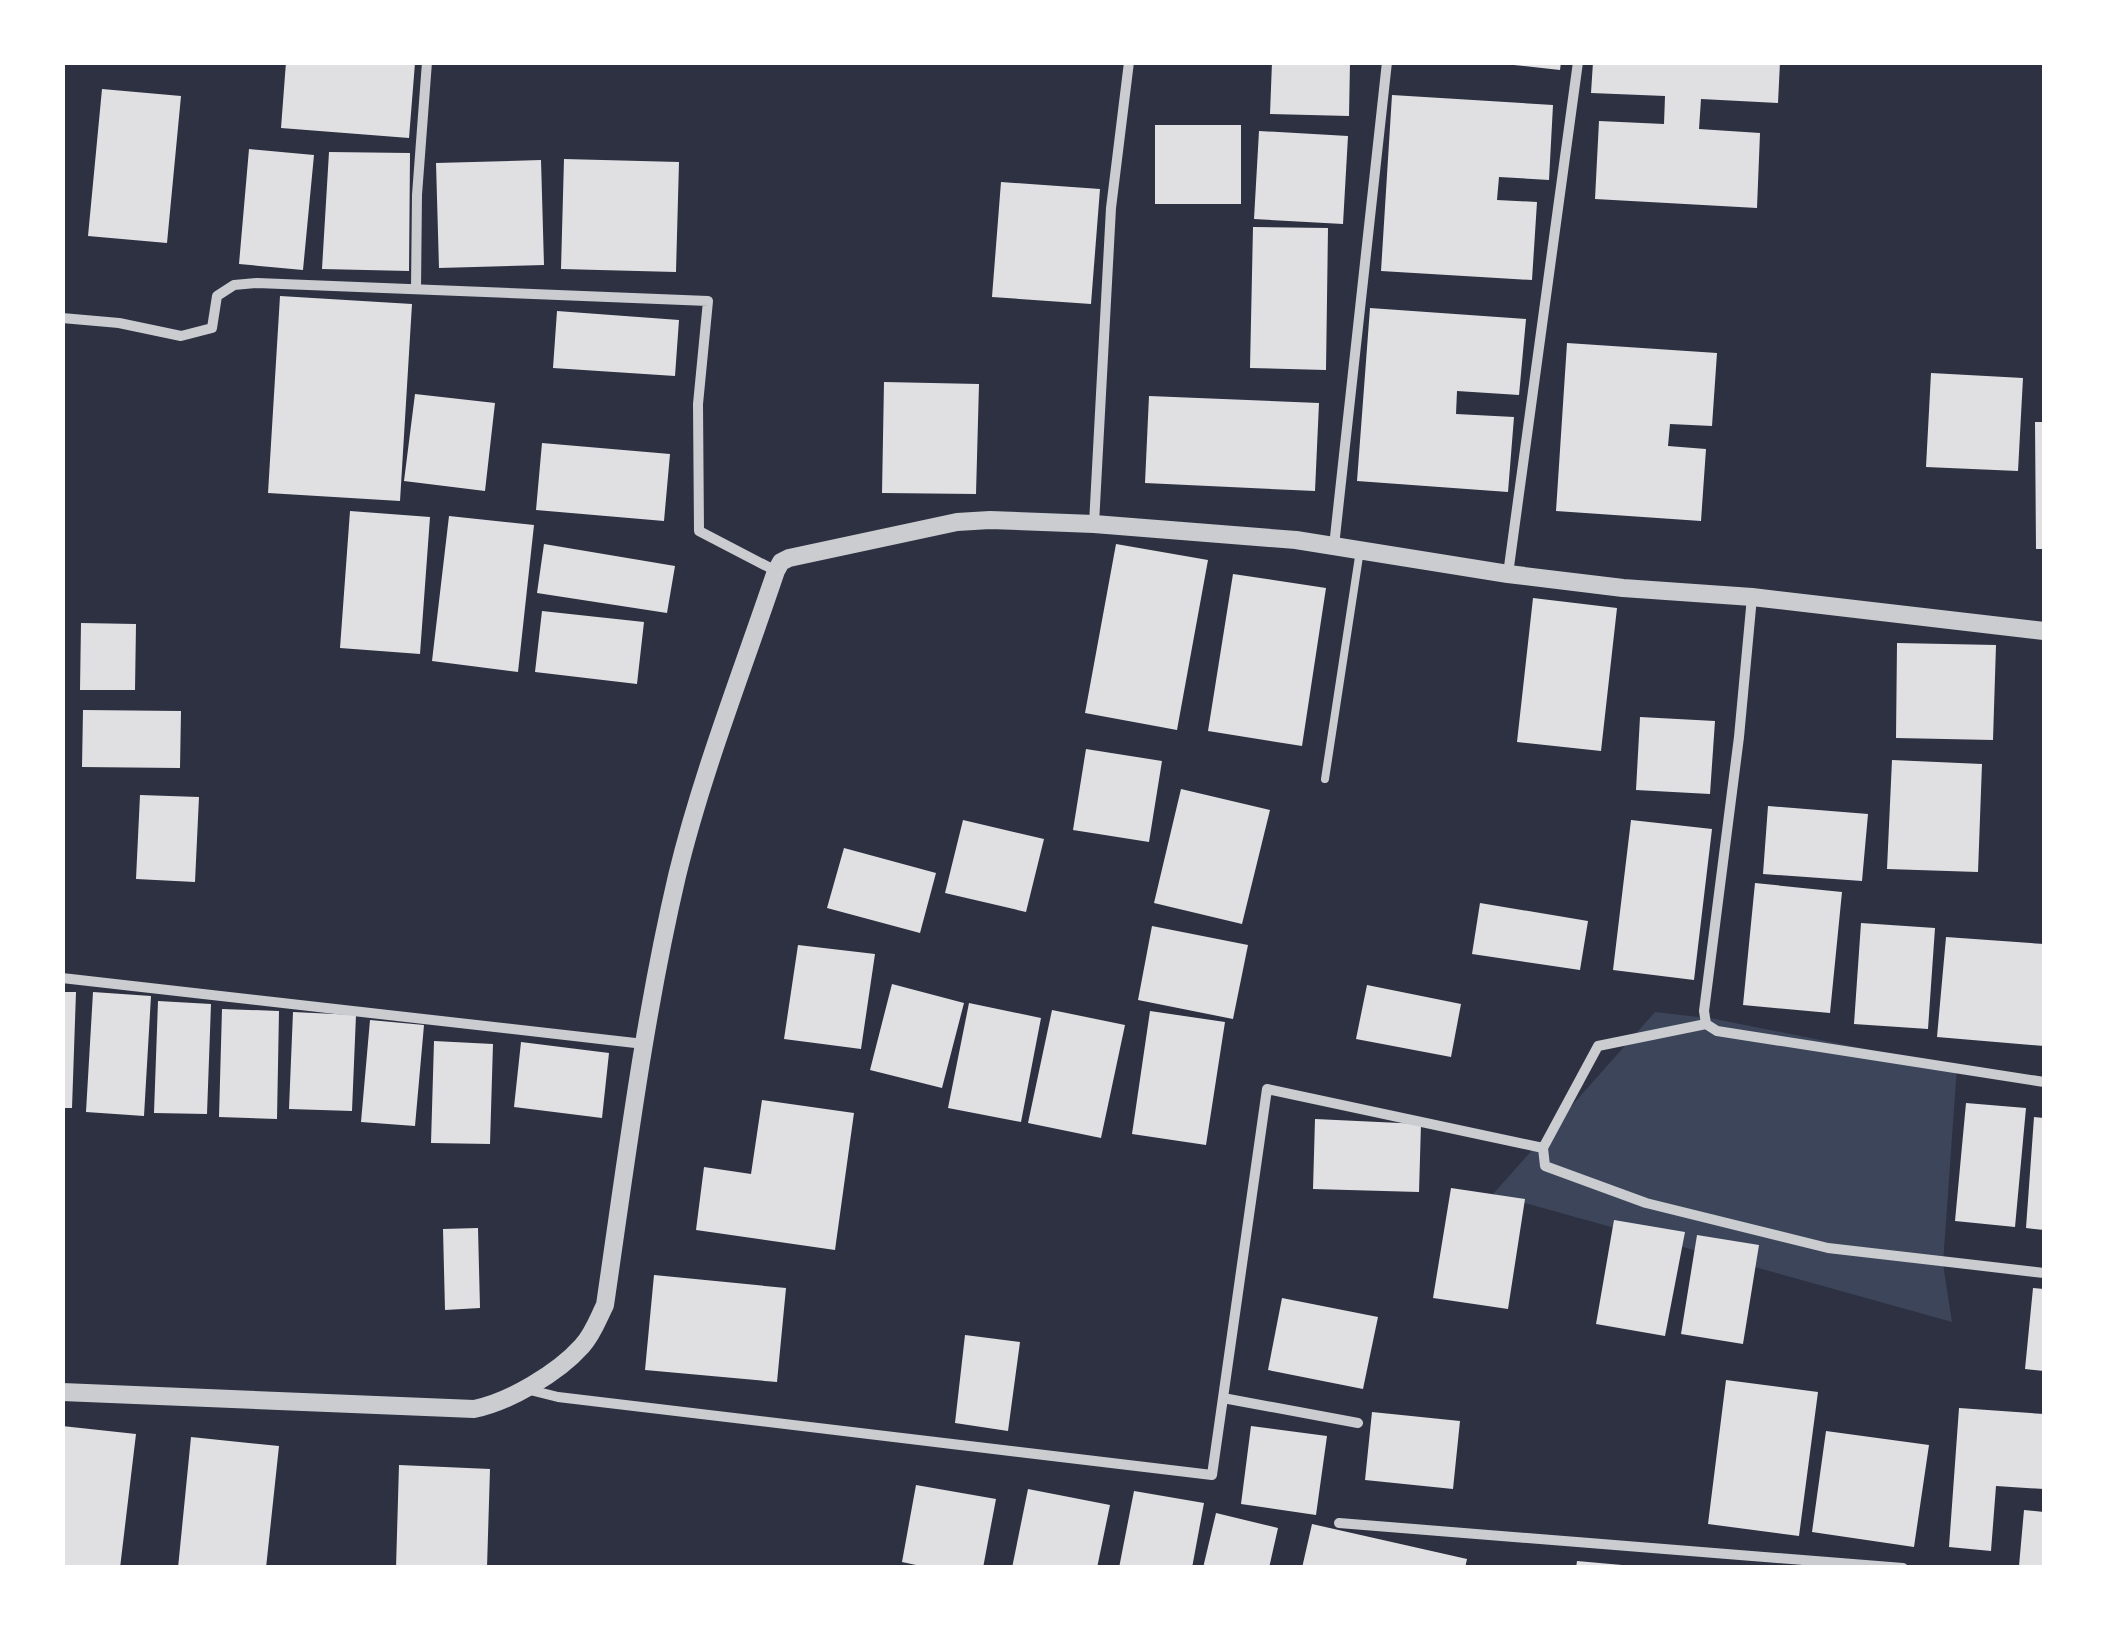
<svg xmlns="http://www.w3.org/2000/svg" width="2107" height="1630" font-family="Roboto,sans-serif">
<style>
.green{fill:#3c4559}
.building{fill:#e0e0e3}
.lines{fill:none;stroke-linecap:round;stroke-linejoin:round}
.service{stroke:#caccd0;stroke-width:8}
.minor{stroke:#caccd0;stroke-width:10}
.tertiary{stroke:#caccd0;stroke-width:18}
</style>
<rect width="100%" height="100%" fill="#2d3142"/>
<path class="green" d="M 1655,1012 L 1715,1019 L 1957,1067 L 1943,1264 L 1952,1322 L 1493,1194 Z"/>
<path class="building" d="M 286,62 L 415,63 L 409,138 L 281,128 Z
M 1272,62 L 1350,62 L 1349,116 L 1270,114 Z
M 1514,62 L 1561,62 L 1560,70 L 1514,65 Z
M 1593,62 L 1780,62 L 1778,103 L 1701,99 L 1699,129 L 1760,133 L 1757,208 L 1595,199 L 1599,121 L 1664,124 L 1665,96 L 1591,93 Z
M 102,89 L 181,96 L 167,243 L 88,236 Z
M 1392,95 L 1553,105 L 1549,180 L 1499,177 L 1497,200 L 1537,202 L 1532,280 L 1381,271 Z
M 1155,125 L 1241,125 L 1241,204 L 1155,204 Z
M 1259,131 L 1348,136 L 1343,224 L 1254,219 Z
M 249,149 L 314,155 L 303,270 L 239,264 Z
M 329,152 L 410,153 L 409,271 L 322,269 Z
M 564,159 L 679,162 L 676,272 L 561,269 Z
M 541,160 L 544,265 L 439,268 L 436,163 Z
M 1001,182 L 1100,189 L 1091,304 L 992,297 Z
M 1253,227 L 1328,228 L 1326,370 L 1250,368 Z
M 280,296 L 412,304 L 400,501 L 268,493 Z
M 1370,308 L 1526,319 L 1519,395 L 1457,391 L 1456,414 L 1514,417 L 1508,492 L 1357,481 Z
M 557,311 L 679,320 L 675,376 L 553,368 Z
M 1567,343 L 1717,353 L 1712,426 L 1670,424 L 1668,446 L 1706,449 L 1701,521 L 1556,511 Z
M 1931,373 L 2023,378 L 2018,471 L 1926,467 Z
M 884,382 L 979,384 L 976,494 L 882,493 Z
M 415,394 L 495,403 L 485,491 L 404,481 Z
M 1149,396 L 1319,403 L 1315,491 L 1145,483 Z
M 2035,422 L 2044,422 L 2044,549 L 2036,549 Z
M 542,443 L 670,454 L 664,521 L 536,510 Z
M 350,511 L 430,517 L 420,654 L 340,648 Z
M 449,516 L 534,525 L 518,672 L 432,661 Z
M 544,544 L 675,566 L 667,613 L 537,593 Z
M 1116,544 L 1208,560 L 1177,730 L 1085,713 Z
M 1233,574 L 1326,588 L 1302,746 L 1208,731 Z
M 1533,598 L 1617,608 L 1601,751 L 1517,742 Z
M 542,611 L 644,622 L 637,684 L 535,672 Z
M 81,623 L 136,624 L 135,690 L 80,690 Z
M 1897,643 L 1996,645 L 1993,740 L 1896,738 Z
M 83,710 L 181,711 L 180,768 L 82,767 Z
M 1640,717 L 1715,721 L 1710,794 L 1636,790 Z
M 1086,749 L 1162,761 L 1149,842 L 1073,830 Z
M 1892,760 L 1982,764 L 1978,872 L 1887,869 Z
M 1181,789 L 1270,810 L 1242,924 L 1154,903 Z
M 140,795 L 199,797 L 195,882 L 136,879 Z
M 1768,806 L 1868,814 L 1862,881 L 1763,874 Z
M 963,820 L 1044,839 L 1026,912 L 945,893 Z
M 1631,820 L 1712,829 L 1694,980 L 1613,970 Z
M 844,848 L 936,873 L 920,933 L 827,908 Z
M 1755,883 L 1842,892 L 1830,1013 L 1743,1005 Z
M 1480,903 L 1588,921 L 1580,970 L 1472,954 Z
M 1861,923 L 1935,928 L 1928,1029 L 1854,1024 Z
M 1152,926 L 1248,945 L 1233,1019 L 1138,1000 Z
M 1946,937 L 2044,944 L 2044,1046 L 1937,1037 Z
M 798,945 L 875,954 L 861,1049 L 784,1039 Z
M 892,984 L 964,1003 L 942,1088 L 870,1070 Z
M 1367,985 L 1461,1004 L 1451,1057 L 1356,1039 Z
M 62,992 L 76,992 L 72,1108 L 62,1108 Z
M 93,992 L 151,996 L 144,1116 L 86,1112 Z
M 158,1001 L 211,1004 L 207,1114 L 154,1113 Z
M 969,1003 L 1041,1018 L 1021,1122 L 948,1108 Z
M 222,1009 L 279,1011 L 277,1119 L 219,1117 Z
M 1052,1010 L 1125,1025 L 1101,1138 L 1028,1123 Z
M 1150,1011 L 1225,1022 L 1206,1145 L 1132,1134 Z
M 293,1012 L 356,1015 L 352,1111 L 289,1109 Z
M 370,1020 L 424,1025 L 415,1126 L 361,1122 Z
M 434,1041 L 493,1044 L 490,1144 L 431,1143 Z
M 521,1042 L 609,1053 L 602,1118 L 514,1107 Z
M 762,1100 L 854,1113 L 835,1250 L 696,1230 L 704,1167 L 751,1174 Z
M 1966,1103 L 2026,1108 L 2015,1227 L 1955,1221 Z
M 2034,1117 L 2044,1118 L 2044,1230 L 2026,1228 Z
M 1315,1119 L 1421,1124 L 1419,1192 L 1313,1189 Z
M 1451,1188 L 1525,1199 L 1508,1309 L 1433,1298 Z
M 1614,1220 L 1685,1232 L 1665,1336 L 1596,1324 Z
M 478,1228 L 480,1308 L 445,1310 L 443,1229 Z
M 1697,1235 L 1759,1245 L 1743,1344 L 1681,1334 Z
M 654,1275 L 786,1288 L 777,1382 L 645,1370 Z
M 2033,1288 L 2044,1289 L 2044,1371 L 2025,1369 Z
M 1282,1298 L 1378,1317 L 1363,1389 L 1268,1370 Z
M 965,1335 L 1020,1342 L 1008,1431 L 955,1423 Z
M 1726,1380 L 1818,1392 L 1799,1536 L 1708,1524 Z
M 1959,1408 L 2044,1414 L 2044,1489 L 1996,1486 L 1991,1551 L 1949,1547 Z
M 1372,1412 L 1460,1421 L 1453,1489 L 1365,1480 Z
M 62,1426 L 136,1434 L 120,1568 L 62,1568 Z
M 1251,1426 L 1327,1436 L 1316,1515 L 1241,1504 Z
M 1826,1431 L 1929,1445 L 1914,1547 L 1812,1532 Z
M 191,1437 L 279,1446 L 266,1568 L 178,1568 Z
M 399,1465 L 490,1469 L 487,1568 L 396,1568 Z
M 916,1485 L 996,1499 L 983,1568 L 930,1568 L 902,1562 Z
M 1028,1489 L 1110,1505 L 1097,1568 L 1012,1568 Z
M 1134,1491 L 1204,1503 L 1192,1568 L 1119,1568 Z
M 2024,1510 L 2044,1512 L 2044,1568 L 2019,1566 Z
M 1216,1513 L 1278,1528 L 1269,1568 L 1203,1568 Z
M 1312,1524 L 1467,1559 L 1465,1568 L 1302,1568 Z
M 1577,1561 L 1622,1565 L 1622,1568 L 1576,1568 Z"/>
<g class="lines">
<path class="service" d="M 1325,779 L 1360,550"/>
<path class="minor" d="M 416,289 L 417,195 L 427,62
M 62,318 L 119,323 L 181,336 L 212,328 L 217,296 L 234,285 L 257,283 L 708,301 L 698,404 L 699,531 L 776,571
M 1094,524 L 1111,208 L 1129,62
M 1334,546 L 1387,62
M 1508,574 L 1578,62
M 62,978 L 644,1044
M 1706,1024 L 1704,1011 L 1739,737 L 1752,597
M 1543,1148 L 1545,1166 L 1646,1203 L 1828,1248 L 2044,1273
M 526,1389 L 558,1397 L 1212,1475 L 1267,1089 L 1543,1148 L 1598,1046 L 1706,1024 L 1717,1031 L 2044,1082
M 1223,1398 L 1358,1423
M 1339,1523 L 1903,1568"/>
<path class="tertiary" d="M 62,1392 L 474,1409 C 509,1402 558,1373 582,1346 C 593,1334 598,1319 605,1305 C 626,1162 644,1017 677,876 C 702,773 742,672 776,571 L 781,562 L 789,558 L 957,522 L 990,520 L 1094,524 L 1296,540 L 1508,574 L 1623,588 L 1752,597 L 2044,631"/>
</g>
<rect width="2107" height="1630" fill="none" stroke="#ffffff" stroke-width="130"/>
</svg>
